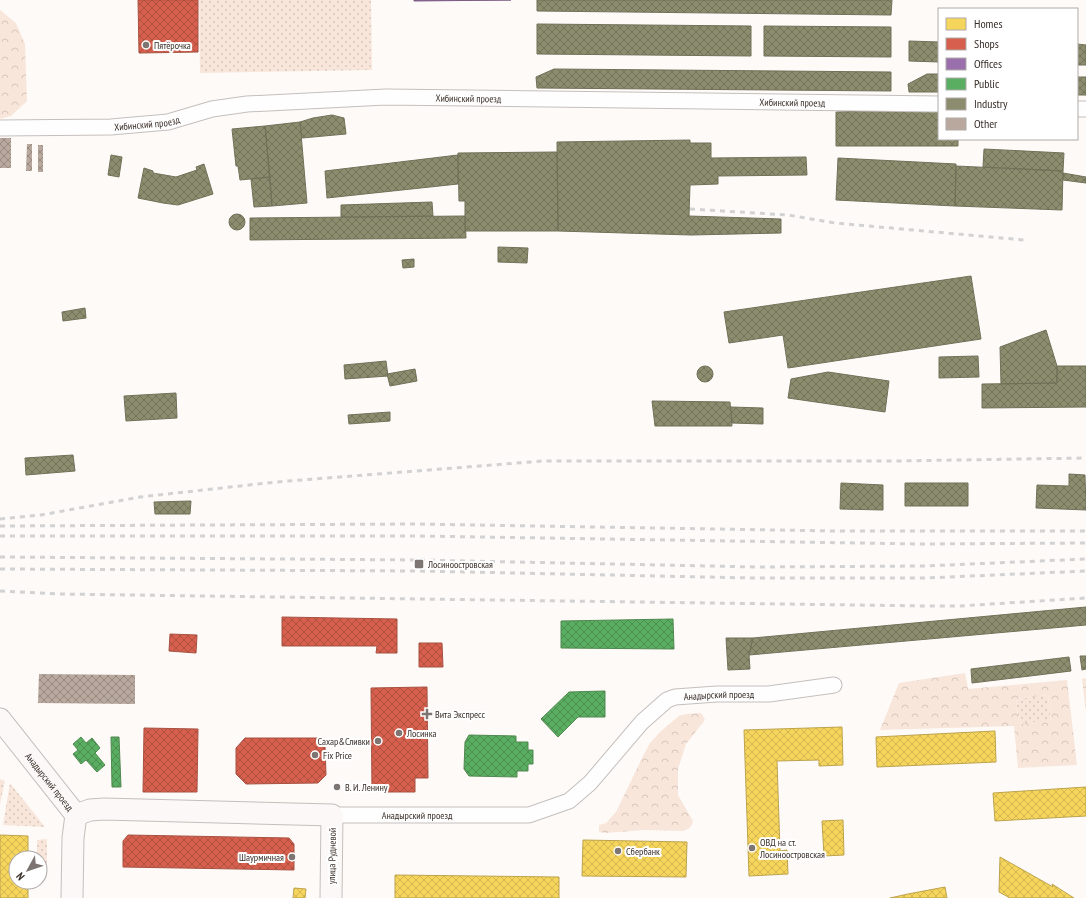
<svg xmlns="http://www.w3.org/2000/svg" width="1086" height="898" font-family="'PT Sans Narrow',sans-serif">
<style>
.green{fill:url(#green-dots)}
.forest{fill:url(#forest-crowns);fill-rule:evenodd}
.homes{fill:url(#homes-cross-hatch);stroke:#bda34c}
.shops{fill:url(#shops-cross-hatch);stroke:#a75142}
.offices{fill:url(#offices-cross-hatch);stroke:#7c5c84}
.public{fill:url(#public-cross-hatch);stroke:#508850}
.industry{fill:url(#industry-cross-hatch);stroke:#737059}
.building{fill:url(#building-cross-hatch)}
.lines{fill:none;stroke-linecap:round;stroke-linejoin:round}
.street-casing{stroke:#c5bfbc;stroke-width:17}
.secondary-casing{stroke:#c5bfbc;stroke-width:23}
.street{stroke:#fffefe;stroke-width:15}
.secondary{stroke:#fbf8f7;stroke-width:21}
.rail{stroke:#d3d2d2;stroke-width:3;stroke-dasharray:5 5;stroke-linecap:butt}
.poi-dot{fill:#7d7571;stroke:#fff;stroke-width:1.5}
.labels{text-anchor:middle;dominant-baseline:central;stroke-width:4;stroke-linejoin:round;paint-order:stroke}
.poi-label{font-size:10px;fill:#382e28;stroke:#fff;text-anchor:start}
.street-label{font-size:10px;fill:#382e28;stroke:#fff}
</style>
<defs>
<pattern id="green-dots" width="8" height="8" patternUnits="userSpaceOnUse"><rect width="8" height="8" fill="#f9e6db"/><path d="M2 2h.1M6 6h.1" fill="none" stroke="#d6c6bc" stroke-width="1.8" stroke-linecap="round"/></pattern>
<pattern id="forest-crowns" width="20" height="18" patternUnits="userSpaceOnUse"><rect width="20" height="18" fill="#f9e6db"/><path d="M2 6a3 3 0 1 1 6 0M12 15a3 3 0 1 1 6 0" fill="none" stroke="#d6c6bc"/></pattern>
<pattern id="homes-cross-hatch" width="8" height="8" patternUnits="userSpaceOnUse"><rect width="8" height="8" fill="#f6d55c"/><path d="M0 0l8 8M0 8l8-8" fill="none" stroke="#d4b750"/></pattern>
<pattern id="shops-cross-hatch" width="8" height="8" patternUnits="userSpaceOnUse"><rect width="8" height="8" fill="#d6604d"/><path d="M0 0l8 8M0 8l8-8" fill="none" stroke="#af5040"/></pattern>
<pattern id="offices-cross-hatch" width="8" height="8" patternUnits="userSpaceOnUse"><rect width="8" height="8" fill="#9970ab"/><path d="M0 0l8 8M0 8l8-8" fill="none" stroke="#7e5c8b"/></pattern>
<pattern id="public-cross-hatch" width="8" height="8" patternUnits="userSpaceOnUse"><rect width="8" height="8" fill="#5aae61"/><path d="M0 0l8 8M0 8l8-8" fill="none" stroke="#4b8e50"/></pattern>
<pattern id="industry-cross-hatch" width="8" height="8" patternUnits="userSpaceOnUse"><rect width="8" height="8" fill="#8c8c6e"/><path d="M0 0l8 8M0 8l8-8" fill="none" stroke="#73735a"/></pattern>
<pattern id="building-cross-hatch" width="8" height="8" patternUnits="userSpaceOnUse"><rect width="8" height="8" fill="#b8a89d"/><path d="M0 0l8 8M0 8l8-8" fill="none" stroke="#978980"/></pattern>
</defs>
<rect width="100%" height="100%" fill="#fdfaf8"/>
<path class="green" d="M 199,0 L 371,0 L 372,70 L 200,73 Z
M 1048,695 L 1051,721 L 1019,724 L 1016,699 Z
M 0,779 L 5,781 L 0,804 Z
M 10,783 L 45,827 L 3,825 Z
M 47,839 L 47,868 L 40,868 L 40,858 L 37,858 L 37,840 Z"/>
<path class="forest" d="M 0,10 L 16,23 L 25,44 L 27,101 L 11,116 L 0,119 Z
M 965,673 L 968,689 L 1067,680 L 1077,765 L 1018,768 L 1014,726 L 880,730 L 899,683 ZM 1048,695 L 1051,720 L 1019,724 L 1016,699 Z
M 1086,678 L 1086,712 L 1082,679 Z
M 701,713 L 705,720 L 686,744 L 678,769 L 678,795 L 693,821 L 690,828 L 683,831 L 644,830 L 606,833 L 599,832 L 599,825 L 606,823 L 616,812 L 643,756 L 650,743 L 661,731 L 679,716 L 686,714 Z"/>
<path class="homes" d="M 842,727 L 843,765 L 819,766 L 819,760 L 777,761 L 780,851 L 787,850 L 788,874 L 749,876 L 744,730 Z
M 995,731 L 996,762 L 877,767 L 876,737 Z
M 1086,787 L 1086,816 L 995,821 L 993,793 Z
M 843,820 L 844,855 L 824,856 L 822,821 Z
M 0,835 L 28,836 L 28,858 L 16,858 L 16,882 L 28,882 L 28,898 L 0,898 Z
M 583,840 L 687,842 L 686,877 L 582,876 Z
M 1000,857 L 1053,887 L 1052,884 L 1074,898 L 1010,898 L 999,892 Z
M 395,875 L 559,877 L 559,898 L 395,898 Z
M 945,887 L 947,898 L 890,898 L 908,894 Z
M 294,888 L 306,889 L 305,898 L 293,898 Z"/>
<path class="shops" d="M 138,0 L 198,0 L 198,52 L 139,53 Z
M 282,617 L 397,619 L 397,653 L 376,653 L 377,646 L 282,646 Z
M 170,634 L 197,635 L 196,653 L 169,651 Z
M 419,643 L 442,643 L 443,667 L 419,667 Z
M 427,687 L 428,778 L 415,778 L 415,792 L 372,792 L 371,688 Z
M 144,728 L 198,729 L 197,792 L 143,792 Z
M 245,738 L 318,738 L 325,746 L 326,775 L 318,783 L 246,784 L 236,774 L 236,748 Z
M 128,835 L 289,838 L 294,844 L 294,870 L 123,867 L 123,841 Z"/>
<path class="offices" d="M 414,0 L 511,0 L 414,1 Z"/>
<path class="public" d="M 673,619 L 674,649 L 561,648 L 561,621 Z
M 605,691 L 605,717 L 578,717 L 558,737 L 541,719 L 569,692 Z
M 469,735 L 516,736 L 516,742 L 528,742 L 528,750 L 533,750 L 533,764 L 528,764 L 528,771 L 517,771 L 517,777 L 469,776 L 464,769 L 465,742 Z
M 81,737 L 86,743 L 92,738 L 100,748 L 95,753 L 105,765 L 97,772 L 86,760 L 81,764 L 73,754 L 78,750 L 73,744 Z
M 111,737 L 119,737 L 121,787 L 112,787 Z"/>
<path class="industry" d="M 537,0 L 892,0 L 891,15 L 537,11 Z
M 537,24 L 751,26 L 751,56 L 537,54 Z
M 764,26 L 891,27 L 891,57 L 764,56 Z
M 909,41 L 939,42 L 939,62 L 909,61 Z
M 1077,44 L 1086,45 L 1086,65 L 1077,65 Z
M 554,69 L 891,72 L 891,91 L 537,88 L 536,77 Z
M 927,74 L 939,74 L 939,92 L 909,92 L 908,84 Z
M 1077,77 L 1086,77 L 1086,95 L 1077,95 Z
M 939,109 L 939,139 L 958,139 L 958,146 L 836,146 L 836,112 Z
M 332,115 L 344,118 L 346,134 L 302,138 L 300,122 L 313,118 Z
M 300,122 L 307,203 L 272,206 L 265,126 Z
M 265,126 L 270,177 L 240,180 L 238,166 L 236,166 L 232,129 Z
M 690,140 L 690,143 L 711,143 L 711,158 L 806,157 L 807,175 L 718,176 L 718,184 L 690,185 L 689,216 L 781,219 L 781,233 L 691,235 L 558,231 L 557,142 Z
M 984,149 L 1064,153 L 1063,171 L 983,167 Z
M 557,152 L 558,231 L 465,231 L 465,201 L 459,201 L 458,153 Z
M 111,155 L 122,157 L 119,177 L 108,175 Z
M 458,155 L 458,184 L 327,198 L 325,171 Z
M 838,158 L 956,164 L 955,206 L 836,200 Z
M 204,164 L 213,194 L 178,205 L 163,203 L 138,198 L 144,168 L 153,171 L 153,173 L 176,177 L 197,170 L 196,167 Z
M 956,166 L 1063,171 L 1062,210 L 955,206 Z
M 1063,173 L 1086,177 L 1086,183 L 1063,180 Z
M 270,177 L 272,206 L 254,207 L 251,179 Z
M 432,202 L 433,216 L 341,217 L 341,205 Z
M229 222a8 8 0 1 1 16 0a8 8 0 1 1-16 0Z
M 465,216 L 466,238 L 250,240 L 250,218 Z
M 498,247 L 528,248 L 527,263 L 498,262 Z
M 414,259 L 414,267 L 403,268 L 402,260 Z
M 971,276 L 981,339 L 788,368 L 783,335 L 729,343 L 724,312 Z
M 85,308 L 86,318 L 63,321 L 62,312 Z
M 1046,330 L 1057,366 L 1057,383 L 1001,384 L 1000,347 Z
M 978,356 L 979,377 L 939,378 L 939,357 Z
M 386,361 L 388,376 L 345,379 L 344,365 Z
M697 374a8 8 0 1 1 16 0a8 8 0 1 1-16 0Z
M 1057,366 L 1086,366 L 1086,407 L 982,408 L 982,384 L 1057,383 Z
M 415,369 L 417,381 L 390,386 L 387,374 Z
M 828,372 L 889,381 L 885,412 L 788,398 L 791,379 Z
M 176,393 L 177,418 L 126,421 L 124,396 Z
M 652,401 L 730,402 L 732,426 L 655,426 Z
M 731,407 L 763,408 L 763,424 L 732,423 Z
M 390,412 L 390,421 L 349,424 L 348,415 Z
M 73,455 L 75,471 L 26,475 L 25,458 Z
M 1069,474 L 1085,475 L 1086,510 L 1036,508 L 1037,485 L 1069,486 Z
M 841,483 L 883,485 L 883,510 L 840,509 Z
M 905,483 L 968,483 L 968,506 L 905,506 Z
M 191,501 L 190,514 L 155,514 L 154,502 Z
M 1086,607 L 1086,625 L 749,655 L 753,638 Z
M 726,638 L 753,638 L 749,655 L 750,669 L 728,670 Z
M 1080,656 L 1086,656 L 1086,669 L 1082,670 Z
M 1069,657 L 1071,671 L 972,683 L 971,669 Z"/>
<path class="building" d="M 0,138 L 11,138 L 11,168 L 0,168 Z
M 27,144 L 32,144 L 32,171 L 26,171 Z
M 38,145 L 43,145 L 43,172 L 38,172 Z
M 39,674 L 135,675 L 135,704 L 38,703 Z"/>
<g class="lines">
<g class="street-casing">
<g id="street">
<path d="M 1077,109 L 1086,109"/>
<path id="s1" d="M 0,128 L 111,127 L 168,122 L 212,109 L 247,104 L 386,97 L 939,104"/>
<path id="s2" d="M 332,815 L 529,815 L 569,801 L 590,783 L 642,722 L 667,700 L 675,697 L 717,694 L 769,694 L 834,685"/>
</g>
</g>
<g class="secondary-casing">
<g id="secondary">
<path id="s3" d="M 0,719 L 76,815"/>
<path d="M 76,815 L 90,810 L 104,809 L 332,815 L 331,898"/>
<path d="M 72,898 L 73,838 L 76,815"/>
</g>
</g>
<use href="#street" class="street"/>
<use href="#secondary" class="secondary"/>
<path class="rail" d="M 690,209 L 788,215 L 835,223 L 1024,240
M 0,519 L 41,515 L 140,497 L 276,482 L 543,461 L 896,461 L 1086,458
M 0,526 L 416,524 L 833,531 L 1086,531
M 0,536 L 417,536 L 921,544 L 1086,543
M 0,557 L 418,560 L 758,567 L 925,566 L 1086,559
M 0,569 L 419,571 L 752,578 L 926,578 L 1086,571
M 0,591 L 59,594 L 927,606 L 960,606 L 1086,598"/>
</g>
<g class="poi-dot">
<circle cx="146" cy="45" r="4"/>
<rect x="414" y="559" width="10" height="10" rx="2"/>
<path d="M425 708h4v4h4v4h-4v4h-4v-4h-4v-4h4z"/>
<circle cx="399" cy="733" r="4"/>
<circle cx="378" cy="741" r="4"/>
<circle cx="315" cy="755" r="4"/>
<circle cx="337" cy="787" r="4"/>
<circle cx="752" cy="848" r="4"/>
<circle cx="618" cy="851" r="4"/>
<circle cx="292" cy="857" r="4"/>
</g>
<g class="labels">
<g class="poi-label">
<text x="154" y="45">Пятёрочка</text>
<text x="428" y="564">Лосиноостровская</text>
<text x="435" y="714">Вита Экспресс</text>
<text x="407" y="733">Лосинка</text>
<text x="370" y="741" text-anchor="end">Сахар&amp;Сливки</text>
<text x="323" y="755">Fix Price</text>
<text x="345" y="787">В. И. Ленину</text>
<text x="760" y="842">ОВД на ст.<tspan x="760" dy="12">Лосиноостровская</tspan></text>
<text x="626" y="851">Сбербанк</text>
<text x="284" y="857" text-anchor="end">Шаурмичная</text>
</g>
<g class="street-label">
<text stroke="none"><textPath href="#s1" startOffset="471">Хибинский проезд</textPath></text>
<text stroke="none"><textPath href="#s1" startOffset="795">Хибинский проезд</textPath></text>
<text stroke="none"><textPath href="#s1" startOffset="147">Хибинский проезд</textPath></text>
<text stroke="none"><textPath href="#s2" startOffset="433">Анадырский проезд</textPath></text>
<text stroke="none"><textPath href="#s3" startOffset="80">Анадырский проезд</textPath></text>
<text stroke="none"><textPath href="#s2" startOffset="85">Анадырский проезд</textPath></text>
<text transform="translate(332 856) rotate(-89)">улица Рудневой</text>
</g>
</g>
<rect x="938" y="8" width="140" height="132" fill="#ffffff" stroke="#afaba9"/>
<rect x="946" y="18" width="20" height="12" fill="#f6d55c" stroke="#afaba9"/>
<text x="974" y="28" font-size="12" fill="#382e28">Homes</text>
<rect x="946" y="38" width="20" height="12" fill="#d6604d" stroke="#afaba9"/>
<text x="974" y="48" font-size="12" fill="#382e28">Shops</text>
<rect x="946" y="58" width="20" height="12" fill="#9970ab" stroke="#afaba9"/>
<text x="974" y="68" font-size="12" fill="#382e28">Offices</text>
<rect x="946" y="78" width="20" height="12" fill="#5aae61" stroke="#afaba9"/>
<text x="974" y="88" font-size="12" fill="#382e28">Public</text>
<rect x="946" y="98" width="20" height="12" fill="#8c8c6e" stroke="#afaba9"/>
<text x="974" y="108" font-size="12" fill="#382e28">Industry</text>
<rect x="946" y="118" width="20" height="12" fill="#b8a89d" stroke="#afaba9"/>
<text x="974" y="128" font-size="12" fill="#382e28">Other</text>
<g transform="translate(28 870) rotate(230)"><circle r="19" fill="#ffffff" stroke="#afaba9"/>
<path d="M0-3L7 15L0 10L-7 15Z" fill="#7d7571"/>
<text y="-6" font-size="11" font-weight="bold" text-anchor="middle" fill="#382e28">N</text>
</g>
</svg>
